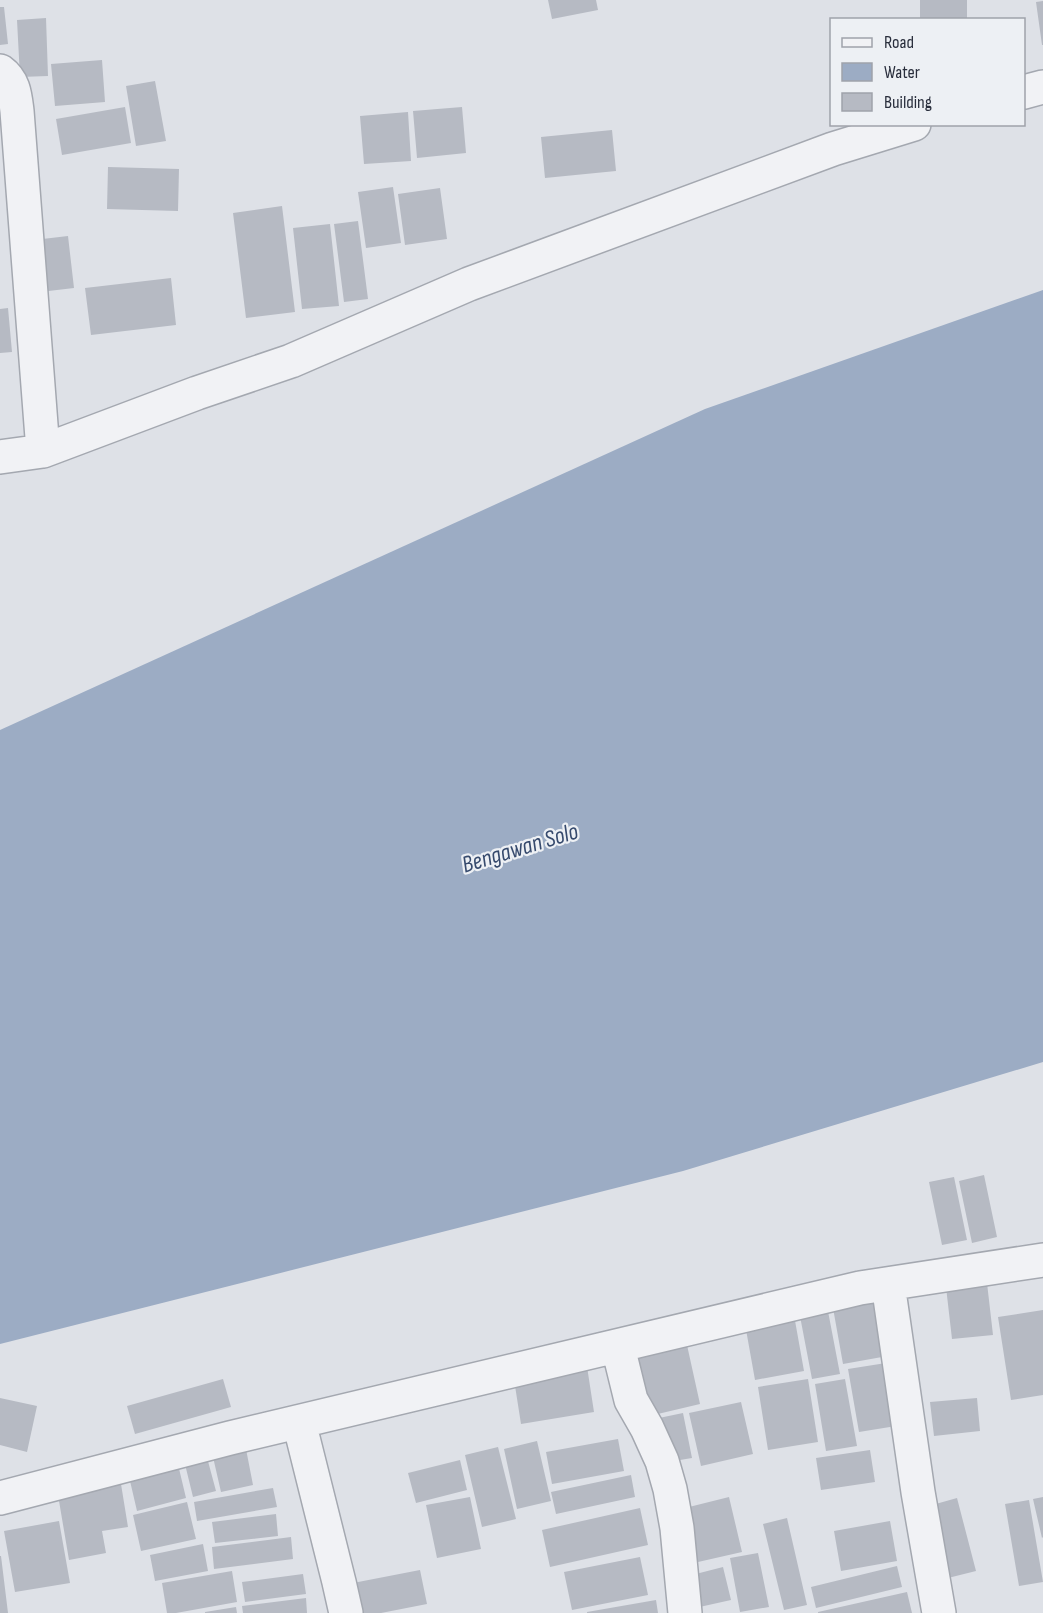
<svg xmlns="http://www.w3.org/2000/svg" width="1043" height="1613" font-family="'Sofia Sans Condensed',sans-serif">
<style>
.water{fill:#9cacc4}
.building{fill:#b6bac3}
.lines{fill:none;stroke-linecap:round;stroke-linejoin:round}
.minor-casing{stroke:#a4a8b0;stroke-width:36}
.minor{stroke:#f1f2f5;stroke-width:33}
.labels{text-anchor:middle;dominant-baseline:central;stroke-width:4.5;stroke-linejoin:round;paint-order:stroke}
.water-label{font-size:24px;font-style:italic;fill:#364a6d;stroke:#edf0f4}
</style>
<rect width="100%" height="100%" fill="#dee1e7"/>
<path class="water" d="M 1043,290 L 1043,1062 L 683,1171 L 0,1344 L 0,730 L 705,409 Z"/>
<path class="building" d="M 548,0 L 596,0 L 598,10 L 552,19 Z
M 920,0 L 967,0 L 967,20 L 920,20 Z
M 1043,1 L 1043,45 L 1042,45 L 1036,2 Z
M 0,7 L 4,7 L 8,44 L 0,45 Z
M 46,18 L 48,76 L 20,77 L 17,20 Z
M 102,60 L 105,102 L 55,106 L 51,64 Z
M 155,81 L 166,141 L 136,146 L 126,86 Z
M 125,107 L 131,143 L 62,155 L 56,119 Z
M 462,107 L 466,153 L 417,158 L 413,111 Z
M 408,112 L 411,161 L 364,164 L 360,116 Z
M 612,130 L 616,171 L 545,178 L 541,137 Z
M 108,167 L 179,169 L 178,211 L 107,209 Z
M 393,187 L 401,243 L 366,248 L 358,192 Z
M 440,188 L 447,239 L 405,245 L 398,194 Z
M 282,206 L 295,312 L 246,318 L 233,213 Z
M 358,221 L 368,299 L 344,302 L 334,224 Z
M 330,224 L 339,306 L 302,309 L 293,228 Z
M 68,236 L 74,288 L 40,292 L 34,240 Z
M 171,278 L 176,325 L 91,335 L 85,288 Z
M 8,308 L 12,352 L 0,353 L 0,309 Z
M 984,1175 L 997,1237 L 972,1243 L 959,1181 Z
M 954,1177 L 967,1240 L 942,1245 L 929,1182 Z
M 987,1283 L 993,1335 L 952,1339 L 946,1287 Z
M 873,1301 L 882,1357 L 843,1364 L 833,1308 Z
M 827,1306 L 840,1374 L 812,1379 L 799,1311 Z
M 1043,1310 L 1043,1395 L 1011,1400 L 998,1317 Z
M 794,1315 L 804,1371 L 755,1380 L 745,1324 Z
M 685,1336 L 700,1404 L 645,1417 L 629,1348 Z
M 586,1360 L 594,1412 L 521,1424 L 513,1373 Z
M 886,1363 L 896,1426 L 859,1432 L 848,1369 Z
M 223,1379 L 231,1407 L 135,1434 L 127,1406 Z
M 808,1379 L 818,1442 L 768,1450 L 758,1387 Z
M 845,1379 L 857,1446 L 826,1451 L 815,1384 Z
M 0,1398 L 37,1406 L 27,1452 L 0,1445 Z
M 977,1398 L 980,1431 L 934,1436 L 930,1402 Z
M 741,1402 L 753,1454 L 701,1466 L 689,1413 Z
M 683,1413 L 692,1458 L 668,1462 L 659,1418 Z
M 618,1439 L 624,1471 L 552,1484 L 546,1452 Z
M 537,1441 L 551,1501 L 517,1509 L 504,1449 Z
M 498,1447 L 516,1519 L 482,1527 L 465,1455 Z
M 246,1449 L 253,1485 L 221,1492 L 213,1457 Z
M 205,1450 L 216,1491 L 193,1497 L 183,1456 Z
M 870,1450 L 875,1482 L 821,1490 L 816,1458 Z
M 176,1456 L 186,1498 L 137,1511 L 127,1468 Z
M 460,1460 L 467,1490 L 416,1503 L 408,1473 Z
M 631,1475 L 635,1497 L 556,1514 L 551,1492 Z
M 121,1484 L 128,1527 L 102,1531 L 106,1553 L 69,1560 L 58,1495 Z
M 273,1488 L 277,1507 L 197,1521 L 194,1502 Z
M 470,1497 L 481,1549 L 437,1558 L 426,1505 Z
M 729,1497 L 742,1552 L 698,1562 L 685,1508 Z
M 1043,1497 L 1043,1537 L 1042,1538 L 1033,1499 Z
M 957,1498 L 976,1571 L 944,1579 L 925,1507 Z
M 1029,1500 L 1043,1582 L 1019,1586 L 1005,1504 Z
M 187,1502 L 196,1539 L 141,1551 L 133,1515 Z
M 640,1508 L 648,1545 L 550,1567 L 542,1530 Z
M 276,1514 L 278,1536 L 215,1543 L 212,1522 Z
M 787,1518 L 807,1605 L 784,1610 L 763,1524 Z
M 59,1521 L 70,1583 L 15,1592 L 4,1531 Z
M 890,1521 L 897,1561 L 841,1571 L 834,1531 Z
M 291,1537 L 293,1559 L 214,1569 L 212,1547 Z
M 203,1544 L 208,1571 L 155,1581 L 150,1555 Z
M 758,1553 L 769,1607 L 740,1612 L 730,1558 Z
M 0,1556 L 1,1556 L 8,1613 L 0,1613 Z
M 640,1557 L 648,1595 L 572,1610 L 564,1572 Z
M 897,1566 L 902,1587 L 816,1608 L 811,1587 Z
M 723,1567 L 731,1600 L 695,1608 L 688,1576 Z
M 420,1570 L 427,1604 L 381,1613 L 359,1613 L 353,1583 Z
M 232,1571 L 237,1602 L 176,1613 L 167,1613 L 162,1583 Z
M 303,1574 L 306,1594 L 245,1602 L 242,1582 Z
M 907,1592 L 912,1613 L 818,1613 L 818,1612 Z
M 306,1598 L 307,1613 L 243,1613 L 242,1606 Z
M 656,1600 L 658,1613 L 587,1613 L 587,1612 Z
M 236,1607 L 237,1613 L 205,1613 L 205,1612 Z"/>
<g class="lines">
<g class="minor-casing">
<path id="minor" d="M 0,71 C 14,81 15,95 17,111 L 43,451
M 1024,92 L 1043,87
M 0,457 L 43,451 L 197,393 L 291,361 L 469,284 L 833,149 L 914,124
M 888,1284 L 918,1492 L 939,1613
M 618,1347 L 631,1400 L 647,1428 L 662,1461 L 670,1489 L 677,1528 L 685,1613
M 299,1422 L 339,1582 L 346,1613
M 0,1498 L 230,1438 L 860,1288 L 1043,1260"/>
</g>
<use href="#minor" class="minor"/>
</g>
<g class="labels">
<g class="water-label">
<text transform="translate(520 848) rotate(-17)">Bengawan Solo</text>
</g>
</g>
<rect x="830" y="18" width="195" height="108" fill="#edf0f4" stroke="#9fa2aa" stroke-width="1.5"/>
<rect x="842" y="38" width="30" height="9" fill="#f1f2f5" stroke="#9fa2aa" stroke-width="1.5"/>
<text x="884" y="48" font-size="18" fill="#292e3c">Road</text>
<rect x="842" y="63" width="30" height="18" fill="#9cacc4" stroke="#9fa2aa" stroke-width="1.5"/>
<text x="884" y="78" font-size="18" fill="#292e3c">Water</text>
<rect x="842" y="93" width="30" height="18" fill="#b6bac3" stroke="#9fa2aa" stroke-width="1.5"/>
<text x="884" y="108" font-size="18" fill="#292e3c">Building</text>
</svg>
